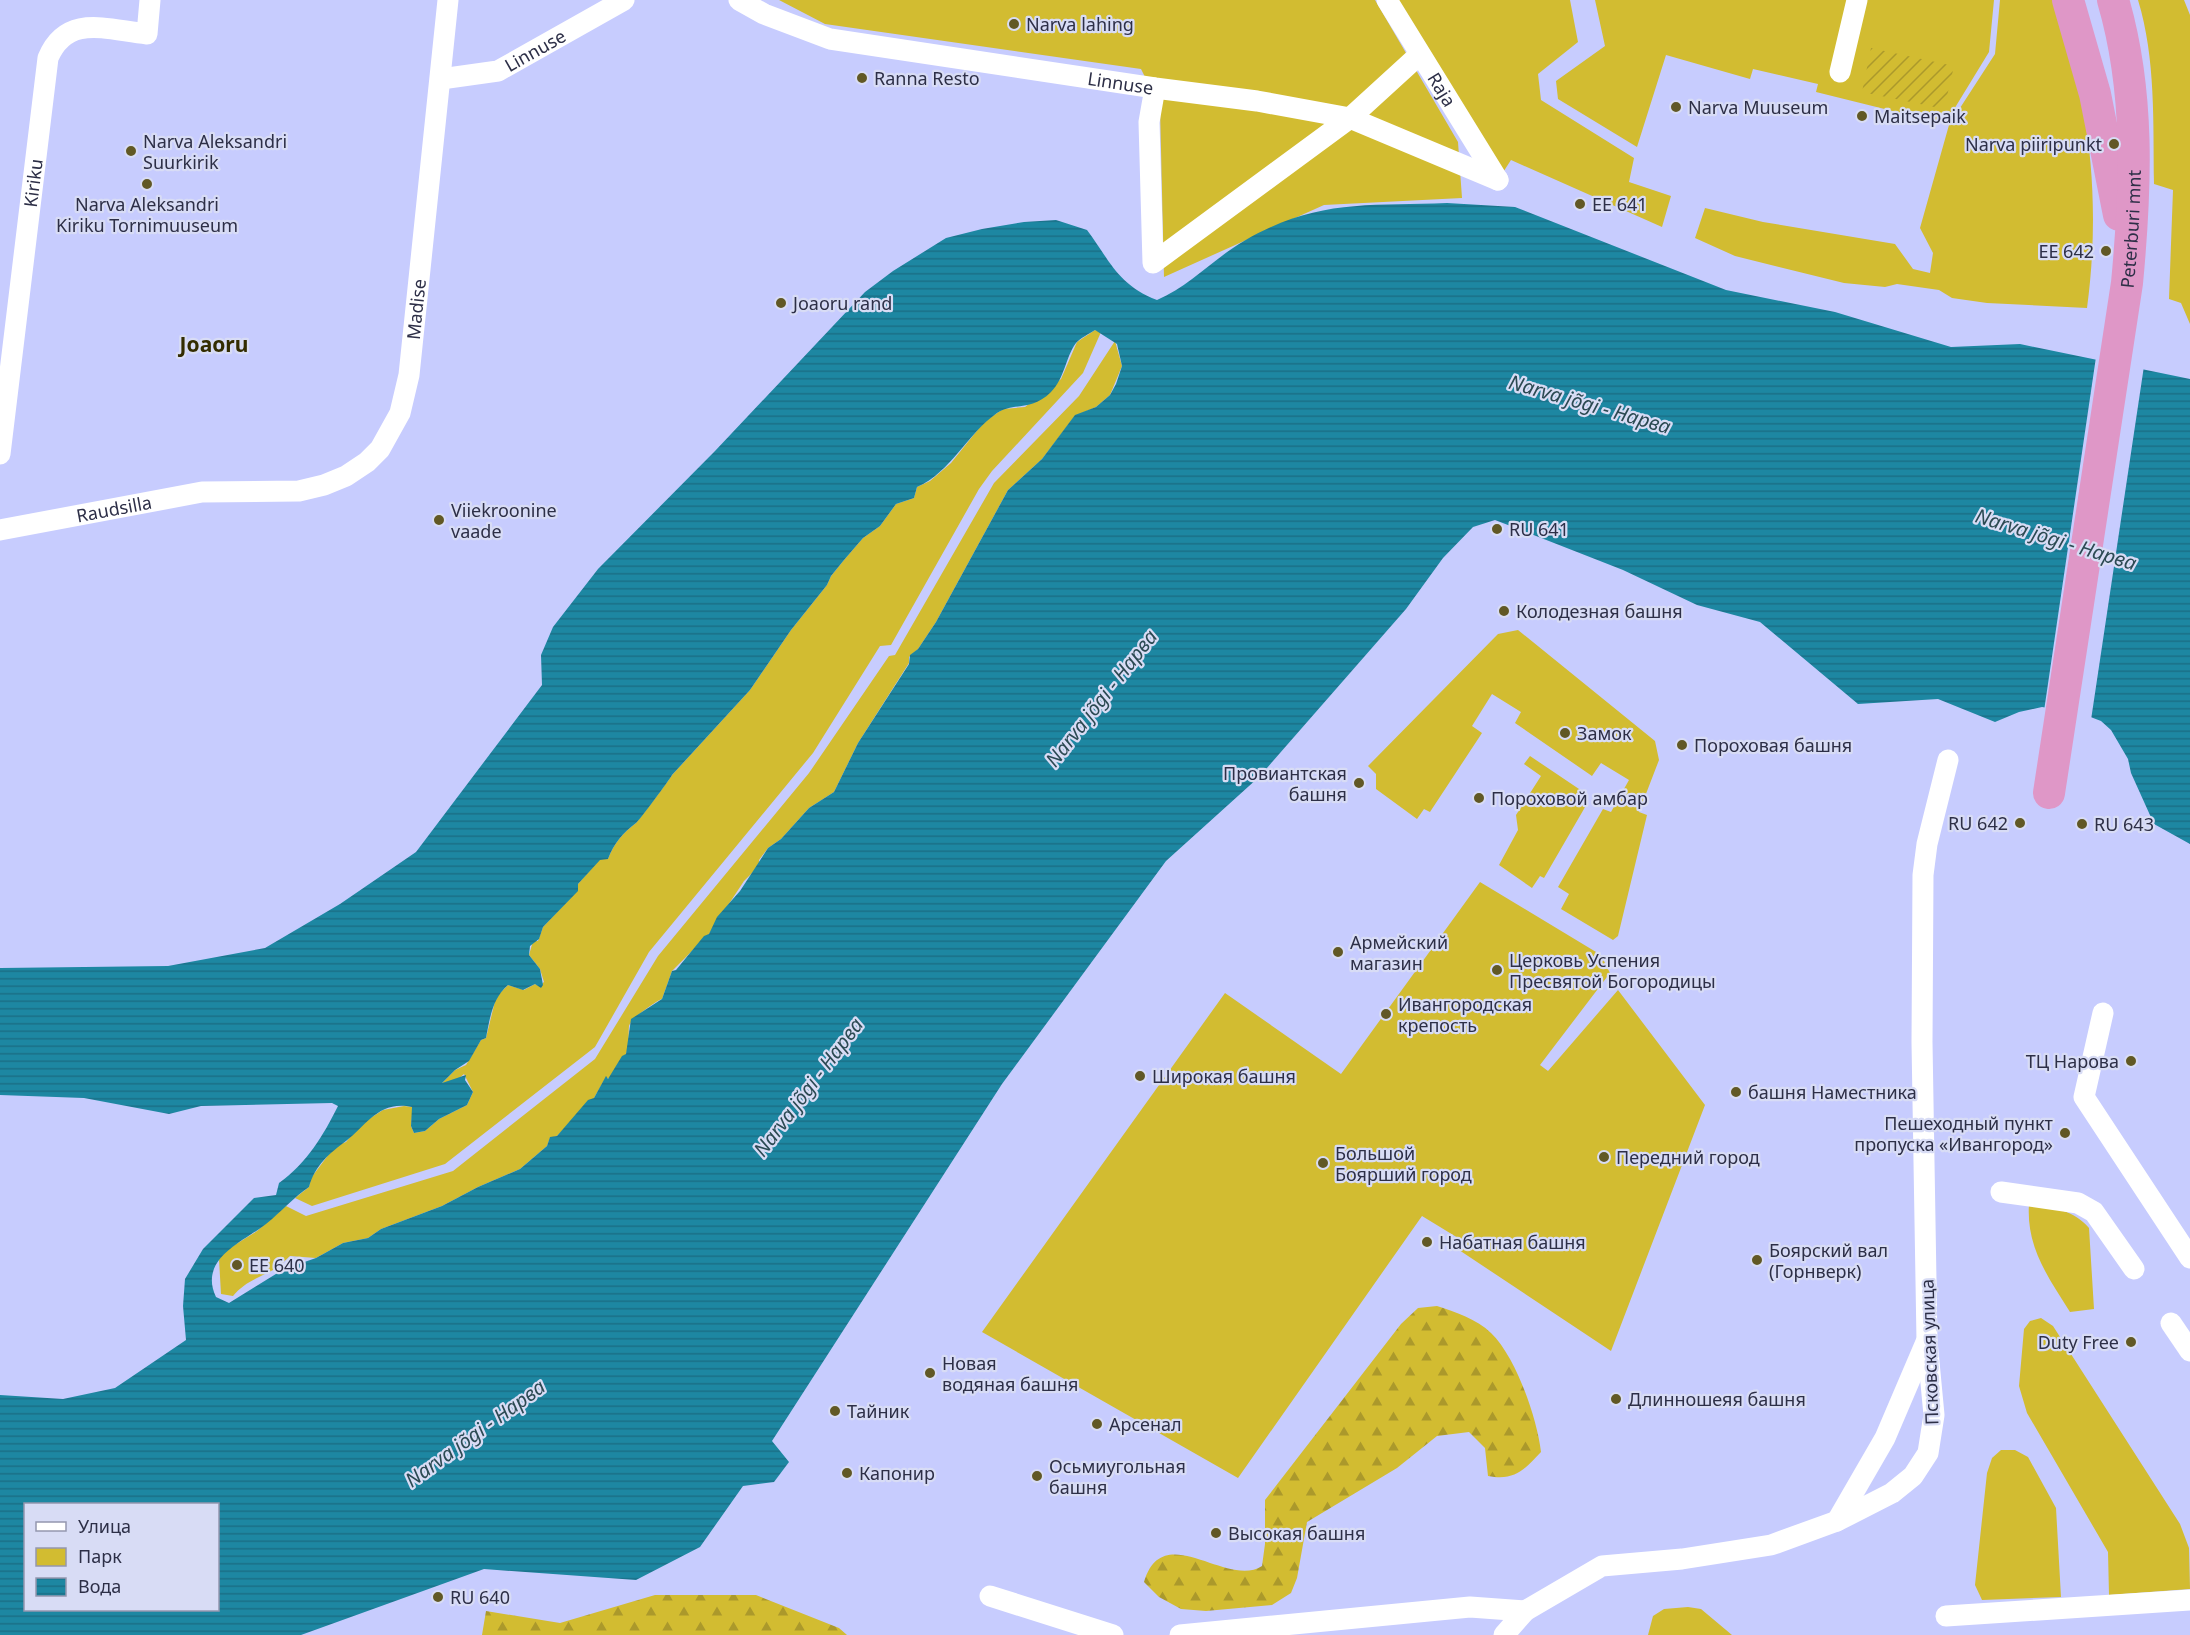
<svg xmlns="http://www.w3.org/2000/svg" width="2190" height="1635" font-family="'Noto Sans',sans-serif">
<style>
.green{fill:#d2bc31}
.forest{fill:url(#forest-firs)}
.garden{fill:url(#garden-furrows)}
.water{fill:url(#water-rules);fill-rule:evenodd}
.pier{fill:#c7ccfe}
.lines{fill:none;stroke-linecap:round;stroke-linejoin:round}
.minor{stroke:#fff;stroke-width:21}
.highway{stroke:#df97c7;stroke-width:32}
.poi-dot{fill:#615825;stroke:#d8dcf5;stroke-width:2}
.labels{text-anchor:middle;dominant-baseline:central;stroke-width:4.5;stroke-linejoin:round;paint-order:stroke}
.poi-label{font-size:18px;fill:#2d2f47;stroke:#d8dcf5;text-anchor:start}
.street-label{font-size:18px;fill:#2d2f47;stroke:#d8dcf5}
.water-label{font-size:20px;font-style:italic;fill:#2c4a53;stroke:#d8dcf5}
.quarter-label{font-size:21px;font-weight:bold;fill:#332c01;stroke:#d8dcf5}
</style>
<defs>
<pattern id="forest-firs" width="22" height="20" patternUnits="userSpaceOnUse" patternTransform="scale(1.5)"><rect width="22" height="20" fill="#d2bc31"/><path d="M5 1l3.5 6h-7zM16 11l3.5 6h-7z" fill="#ab992b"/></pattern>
<pattern id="garden-furrows" width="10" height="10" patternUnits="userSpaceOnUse" patternTransform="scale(1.5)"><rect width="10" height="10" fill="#d2bc31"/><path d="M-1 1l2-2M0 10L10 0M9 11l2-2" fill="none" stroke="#ab992b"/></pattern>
<pattern id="water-rules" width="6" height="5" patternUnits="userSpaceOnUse" patternTransform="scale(1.5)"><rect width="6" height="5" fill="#1d87a2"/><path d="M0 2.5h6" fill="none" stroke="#1a6f86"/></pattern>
</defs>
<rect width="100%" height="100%" fill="#c7ccfe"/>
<path class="green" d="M 779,0 L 1375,0 L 1458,142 L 1462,198 L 1324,205 L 1164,277 L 1160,107 L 1141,69 L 825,24 Z
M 1387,0 L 1570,0 L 1578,42 L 1538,74 L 1541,100 L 1634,158 L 1629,182 L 1671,196 L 1662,227 L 1511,160 L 1498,180 Z
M 1595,0 L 1994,0 L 1989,52 L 1945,124 L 1816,92 L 1818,84 L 1753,69 L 1750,79 L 1666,55 L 1637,147 L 1558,99 L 1556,81 L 1605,46 Z
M 2000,0 L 2054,0 C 2064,35 2076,71 2083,107 C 2095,173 2096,241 2087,308 L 1987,303 L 1952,298 L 1939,290 L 1897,284 L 1885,287 L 1844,283 L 1735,256 L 1695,238 L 1705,208 L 1763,222 L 1895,244 L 1913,269 L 1930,273 L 1933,253 L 1920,228 L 1949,125 L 1995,54 Z
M 2138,0 L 2184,0 L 2190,15 L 2190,324 L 2181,303 L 2169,299 L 2173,190 L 2154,184 C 2153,123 2156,59 2138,0 Z
M 1095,330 L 1101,332 L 1083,373 L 992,471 L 979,489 L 891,645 L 880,646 L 813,753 L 649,952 L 595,1047 L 445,1164 L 312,1206 L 295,1198 L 309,1187 L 311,1178 L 335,1146 L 346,1142 L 361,1124 L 383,1110 L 404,1106 L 413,1107 L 411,1126 L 414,1133 L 425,1131 L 439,1119 L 467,1105 L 473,1092 L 464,1074 L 457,1080 L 441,1084 L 455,1070 L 466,1065 L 481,1040 L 486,1038 L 496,997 L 508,985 L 524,990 L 535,984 L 539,986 L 544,982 L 540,969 L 529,955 L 533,941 L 538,941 L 543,927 L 577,891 L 578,884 L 600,859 L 608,859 C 614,843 623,833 636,823 C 639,820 670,779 672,775 L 750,690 L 791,630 L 827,585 L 831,576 L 844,560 L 863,538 L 880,526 L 896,504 L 914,498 L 917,487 L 930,481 L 951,463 L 984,422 L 1003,409 L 1025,407 L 1061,379 L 1077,342 Z
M 1115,341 L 1122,366 L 1110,395 L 1096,407 L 1075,416 L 1042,459 L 1008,490 L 936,622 L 918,649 L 909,657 L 909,663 L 858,743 L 834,792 L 809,808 L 781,839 L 768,848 L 759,860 L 759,866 L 744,881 L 709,934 L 672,971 L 662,999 C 654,1002 631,1019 629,1026 C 628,1034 630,1043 627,1051 C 624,1061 615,1071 608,1079 L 606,1077 L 594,1098 L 557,1136 L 550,1138 L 547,1146 L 520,1169 L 478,1187 L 442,1206 L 381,1229 L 368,1238 L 343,1243 L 316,1258 L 290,1256 C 285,1260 280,1267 275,1269 C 260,1277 244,1282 233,1296 L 221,1294 L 219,1259 L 225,1251 L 257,1231 L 286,1206 L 306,1216 L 453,1171 L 595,1059 L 658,956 L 809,773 L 889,656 L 895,655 L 994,483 L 1079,396 Z
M 1518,630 L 1655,741 L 1659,760 L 1639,812 L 1647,815 L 1618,936 L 1613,940 L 1561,909 L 1569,894 L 1558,887 L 1603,809 L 1611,812 L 1629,780 L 1601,763 L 1592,776 L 1515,723 L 1521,712 L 1492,694 L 1472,726 L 1482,733 L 1430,812 L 1424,809 L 1417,819 L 1376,789 L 1376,774 L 1368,766 L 1498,634 Z
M 1530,756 L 1582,791 L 1580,797 L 1588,802 L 1544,878 L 1540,876 L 1532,888 L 1499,865 L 1518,830 L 1516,815 L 1541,776 L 1524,764 Z
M 1480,882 L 1601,955 L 1610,973 L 1540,1065 L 1548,1071 L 1618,990 L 1705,1105 L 1611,1351 L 1459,1250 L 1463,1241 L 1422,1216 L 1238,1478 L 982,1332 L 1225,993 L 1341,1074 Z
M 2029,1204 C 2052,1208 2073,1209 2089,1228 L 2094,1309 L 2070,1312 C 2048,1277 2026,1247 2029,1204 Z
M 2041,1318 L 2053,1326 L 2180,1524 L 2189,1548 L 2190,1589 L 2109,1595 L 2108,1552 L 2027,1413 L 2019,1386 L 2024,1329 L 2030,1321 Z
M 2001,1450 L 2015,1450 L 2028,1457 L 2056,1508 L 2061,1597 L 1982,1600 L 1975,1585 L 1987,1473 L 1992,1458 Z
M 1688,1607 L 1701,1609 L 1732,1635 L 1648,1635 L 1653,1616 L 1664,1609 Z"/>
<path class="forest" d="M 1437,1306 C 1455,1312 1477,1319 1491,1333 C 1516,1357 1537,1418 1541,1452 C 1524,1470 1515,1481 1488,1476 L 1485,1448 L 1469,1432 L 1437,1436 L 1397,1468 L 1307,1522 L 1297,1578 L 1291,1593 L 1272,1605 L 1206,1611 L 1181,1609 L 1159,1597 L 1144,1582 C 1163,1518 1227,1589 1262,1566 L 1265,1544 L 1265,1500 L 1401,1324 L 1418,1308 Z
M 655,1595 L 756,1595 L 839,1628 L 847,1635 L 482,1635 L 486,1611 L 560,1623 Z"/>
<path class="garden" d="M 1871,48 L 1954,66 L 1944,109 L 1862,92 Z"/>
<path class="water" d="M 1447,203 L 1515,207 L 1726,290 L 1835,312 L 1951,347 L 2020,344 L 2190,379 L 2190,844 L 2154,824 L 2131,773 L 2128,759 L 2111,730 L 2101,721 L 2080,713 L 2042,707 L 2019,712 L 1995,722 L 1938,699 L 1858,704 L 1760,622 L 1697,605 L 1623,570 L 1495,520 L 1473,527 L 1443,558 L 1406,609 L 1259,777 L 1166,861 L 1002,1084 L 772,1441 L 789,1462 L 774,1482 L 743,1486 L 700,1547 L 636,1580 L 484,1569 L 301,1635 L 0,1635 L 0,1395 L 63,1399 L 115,1388 L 186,1340 L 183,1306 L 185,1279 L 203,1249 L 254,1198 L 276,1195 L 279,1183 C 307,1163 323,1136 338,1106 L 332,1103 L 201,1106 L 169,1114 L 84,1098 L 0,1095 L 0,968 L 168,966 L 265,948 L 340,904 L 416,852 L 542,685 L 541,655 L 553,627 L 598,569 L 715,451 L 865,292 L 893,271 L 946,238 L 982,229 L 1024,222 L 1056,220 L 1087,230 C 1110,261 1118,285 1157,300 C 1190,286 1213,259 1244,241 C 1316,199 1367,206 1447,203 ZM 1095,330 L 1117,344 L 1122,366 L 1116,384 L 1110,395 L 1096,407 L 1075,415 L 1042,459 L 1008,490 L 936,622 L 918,649 L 910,655 L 909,664 L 858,743 L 834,792 L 809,808 L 781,839 L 768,848 L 740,891 L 717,917 L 709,934 L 704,936 L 676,970 L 672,971 L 662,999 L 631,1019 L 626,1054 L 622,1056 L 608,1079 L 606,1076 L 594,1098 L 588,1100 L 557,1136 L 550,1137 L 547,1146 L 520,1169 L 478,1187 L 442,1206 L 381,1229 L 368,1238 L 343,1243 L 316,1258 L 284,1269 L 229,1303 L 216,1297 C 198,1259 243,1242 266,1224 C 281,1212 294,1197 309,1187 C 315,1165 330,1153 346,1141 C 367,1125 379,1100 412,1107 L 411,1126 L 414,1133 L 425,1131 L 439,1119 L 467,1105 L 473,1092 L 465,1080 L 466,1075 L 442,1083 L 455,1070 L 469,1061 L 481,1040 L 486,1038 C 490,1018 492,999 508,985 L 523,990 L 535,984 L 541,988 L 543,985 L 540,969 L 529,955 L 530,946 L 539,939 L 543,927 L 578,891 L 578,884 L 600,860 L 608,859 C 614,843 623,833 636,823 C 639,821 670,779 672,775 L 750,690 L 791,630 L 827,585 L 831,576 L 844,560 L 863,538 L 880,526 L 896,504 L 914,498 L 917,487 C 951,472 967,434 997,413 C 1013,402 1031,412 1051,392 C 1065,378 1065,358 1076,343 C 1080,338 1089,334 1095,330 ZM 26,1504 L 218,1504 L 218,1610 L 26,1610 Z"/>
<path class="pier" d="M 2096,357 L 2144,366 L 2091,720 L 2079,716 L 2044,711 Z"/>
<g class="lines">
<g class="minor">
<path id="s1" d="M 739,0 L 764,14 L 830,39 L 1155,88 L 1257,101 L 1350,118 L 1498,180"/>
<path id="s2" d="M 1387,0 L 1498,180"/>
<path d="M 1840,72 L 1857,0"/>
<path id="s3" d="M 441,79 L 498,71 L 624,0"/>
<path d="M 1155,88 L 1149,122 L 1153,263 L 1350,118 L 1419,55"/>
<path id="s4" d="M 0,454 L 48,58 C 67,13 107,30 147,34 L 150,0"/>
<path id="s5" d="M 0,530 L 202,492 L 299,491 L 324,485 L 346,476 L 367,462 L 380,449 L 400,413 L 409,375 L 448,0"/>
<path d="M 2103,1013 L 2084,1097 L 2190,1258"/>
<path d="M 2001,1192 L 2078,1203 L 2094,1212 L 2134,1269"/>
<path d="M 2171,1323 L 2190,1351"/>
<path d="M 1837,1521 L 1885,1438 L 1926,1342"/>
<path d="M 990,1596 L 1113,1635"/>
<path d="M 1946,1616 L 2190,1600"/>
<path d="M 1180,1635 L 1470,1607 L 1525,1611"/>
<path d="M 1504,1635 L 1525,1611 L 1602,1566 L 1682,1559 L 1771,1545 L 1837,1521 L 1892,1493 L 1913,1476 L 1928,1453 L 1934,1415 L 1927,1341 L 1922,1042 L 1923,875 L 1927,844 L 1948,760"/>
</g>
<g class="highway">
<path d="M 2068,0 L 2095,94 L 2119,215"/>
<path id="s6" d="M 2049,793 L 2127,283 C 2136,188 2140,92 2113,0"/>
</g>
</g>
<g class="poi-dot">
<circle cx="1014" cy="24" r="6"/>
<circle cx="862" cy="78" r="6"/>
<circle cx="1676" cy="107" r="6"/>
<circle cx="1862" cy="116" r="6"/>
<circle cx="2114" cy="144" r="6"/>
<circle cx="131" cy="151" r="6"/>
<circle cx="147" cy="184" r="6"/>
<circle cx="1580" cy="204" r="6"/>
<circle cx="2106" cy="251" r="6"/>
<circle cx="781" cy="303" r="6"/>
<circle cx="439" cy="520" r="6"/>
<circle cx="1497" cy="529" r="6"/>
<circle cx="1504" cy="611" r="6"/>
<circle cx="1565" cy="733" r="6"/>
<circle cx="1682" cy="745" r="6"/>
<circle cx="1359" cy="783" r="6"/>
<circle cx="1479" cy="798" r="6"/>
<circle cx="2020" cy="823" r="6"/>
<circle cx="2082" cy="824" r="6"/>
<circle cx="1338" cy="952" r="6"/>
<circle cx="1497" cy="970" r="6"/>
<circle cx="1386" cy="1014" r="6"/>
<circle cx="2131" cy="1061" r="6"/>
<circle cx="1140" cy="1076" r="6"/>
<circle cx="1736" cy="1092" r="6"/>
<circle cx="2065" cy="1133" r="6"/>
<circle cx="1604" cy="1157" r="6"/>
<circle cx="1323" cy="1163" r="6"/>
<circle cx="1427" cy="1242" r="6"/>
<circle cx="1757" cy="1260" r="6"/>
<circle cx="237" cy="1265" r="6"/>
<circle cx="2131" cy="1342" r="6"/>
<circle cx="930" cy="1373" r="6"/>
<circle cx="1616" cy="1399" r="6"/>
<circle cx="835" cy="1411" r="6"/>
<circle cx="1097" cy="1424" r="6"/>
<circle cx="847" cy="1473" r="6"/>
<circle cx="1037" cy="1476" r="6"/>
<circle cx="1216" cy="1533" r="6"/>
<circle cx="438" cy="1597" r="6"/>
</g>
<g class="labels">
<g class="poi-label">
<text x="1026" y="24">Narva lahing</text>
<text x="874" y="78">Ranna Resto</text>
<text x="1688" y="107">Narva Muuseum</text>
<text x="1874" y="116">Maitsepaik</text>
<text x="143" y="141">Narva Aleksandri<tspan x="143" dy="21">Suurkirik</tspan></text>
<text x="2102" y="144" text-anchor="end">Narva piiripunkt</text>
<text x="147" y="204" text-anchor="middle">Narva Aleksandri<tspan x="147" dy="21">Kiriku Tornimuuseum</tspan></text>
<text x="1592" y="204">EE 641</text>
<text x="2094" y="251" text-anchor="end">EE 642</text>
<text x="793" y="303">Joaoru rand</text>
<text x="451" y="510">Viiekroonine<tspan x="451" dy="21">vaade</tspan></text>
<text x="1509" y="529">RU 641</text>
<text x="1516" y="611">Колодезная башня</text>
<text x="1577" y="733">Замок</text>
<text x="1694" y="745">Пороховая башня</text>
<text x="1347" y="773" text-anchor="end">Провиантская<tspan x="1347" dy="21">башня</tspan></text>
<text x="1491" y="798">Пороховой амбар</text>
<text x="2008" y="823" text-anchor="end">RU 642</text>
<text x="2094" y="824">RU 643</text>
<text x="1350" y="942">Армейский<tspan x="1350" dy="21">магазин</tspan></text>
<text x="1509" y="960">Церковь Успения<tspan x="1509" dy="21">Пресвятой Богородицы</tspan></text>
<text x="1398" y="1004">Ивангородская<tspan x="1398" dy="21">крепость</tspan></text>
<text x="2119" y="1061" text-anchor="end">ТЦ Нарова</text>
<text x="1152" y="1076">Широкая башня</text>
<text x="1748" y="1092">башня Наместника</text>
<text x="2053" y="1123" text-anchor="end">Пешеходный пункт<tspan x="2053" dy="21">пропуска «Ивангород»</tspan></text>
<text x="1335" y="1153">Большой<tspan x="1335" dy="21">Боярший город</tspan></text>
<text x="1616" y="1157">Передний город</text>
<text x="1439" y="1242">Набатная башня</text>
<text x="1769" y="1250">Боярский вал<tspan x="1769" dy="21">(Горнверк)</tspan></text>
<text x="249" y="1265">EE 640</text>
<text x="2119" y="1342" text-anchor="end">Duty Free</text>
<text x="942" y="1363">Новая<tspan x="942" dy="21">водяная башня</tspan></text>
<text x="1628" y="1399">Длинношеяя башня</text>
<text x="847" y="1411">Тайник</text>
<text x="1109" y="1424">Арсенал</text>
<text x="1049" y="1466">Осьмиугольная<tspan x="1049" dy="21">башня</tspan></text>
<text x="859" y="1473">Капонир</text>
<text x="1228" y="1533">Высокая башня</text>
<text x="450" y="1597">RU 640</text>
</g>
<g class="street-label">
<text stroke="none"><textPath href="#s3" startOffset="100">Linnuse</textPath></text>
<text stroke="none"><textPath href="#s1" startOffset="393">Linnuse</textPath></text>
<text stroke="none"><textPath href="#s2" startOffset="105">Raja</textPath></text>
<text stroke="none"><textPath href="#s4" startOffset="273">Kiriku</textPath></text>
<text stroke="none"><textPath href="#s6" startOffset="570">Peterburi mnt</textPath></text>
<text stroke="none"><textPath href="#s5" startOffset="542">Madise</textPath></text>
<text stroke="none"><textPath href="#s5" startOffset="116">Raudsilla</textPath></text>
<text transform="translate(1929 1352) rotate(-92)">Псковская улица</text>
</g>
<g class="water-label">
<text transform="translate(1590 404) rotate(16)">Narva jõgi - Нарва</text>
<text transform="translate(2056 539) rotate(17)">Narva jõgi - Нарва</text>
<text transform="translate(1101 698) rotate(-52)">Narva jõgi - Нарва</text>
<text transform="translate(808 1087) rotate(-53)">Narva jõgi - Нарва</text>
<text transform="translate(475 1433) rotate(-36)">Narva jõgi - Нарва</text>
</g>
<g class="quarter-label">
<text x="214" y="344">Joaoru</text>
</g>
</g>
<rect x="24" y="1503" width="195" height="108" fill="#d8dcf5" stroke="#9497af" stroke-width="1.5"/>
<rect x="36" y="1522" width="30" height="9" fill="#ffffff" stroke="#9497af" stroke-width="1.5"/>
<text x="78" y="1533" font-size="18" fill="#2d2f47">Улица</text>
<rect x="36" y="1548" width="30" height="18" fill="#d2bc31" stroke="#9497af" stroke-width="1.5"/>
<text x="78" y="1563" font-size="18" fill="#2d2f47">Парк</text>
<rect x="36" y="1578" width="30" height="18" fill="url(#water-rules)" stroke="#9497af" stroke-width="1.5"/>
<text x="78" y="1593" font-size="18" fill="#2d2f47">Вода</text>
</svg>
